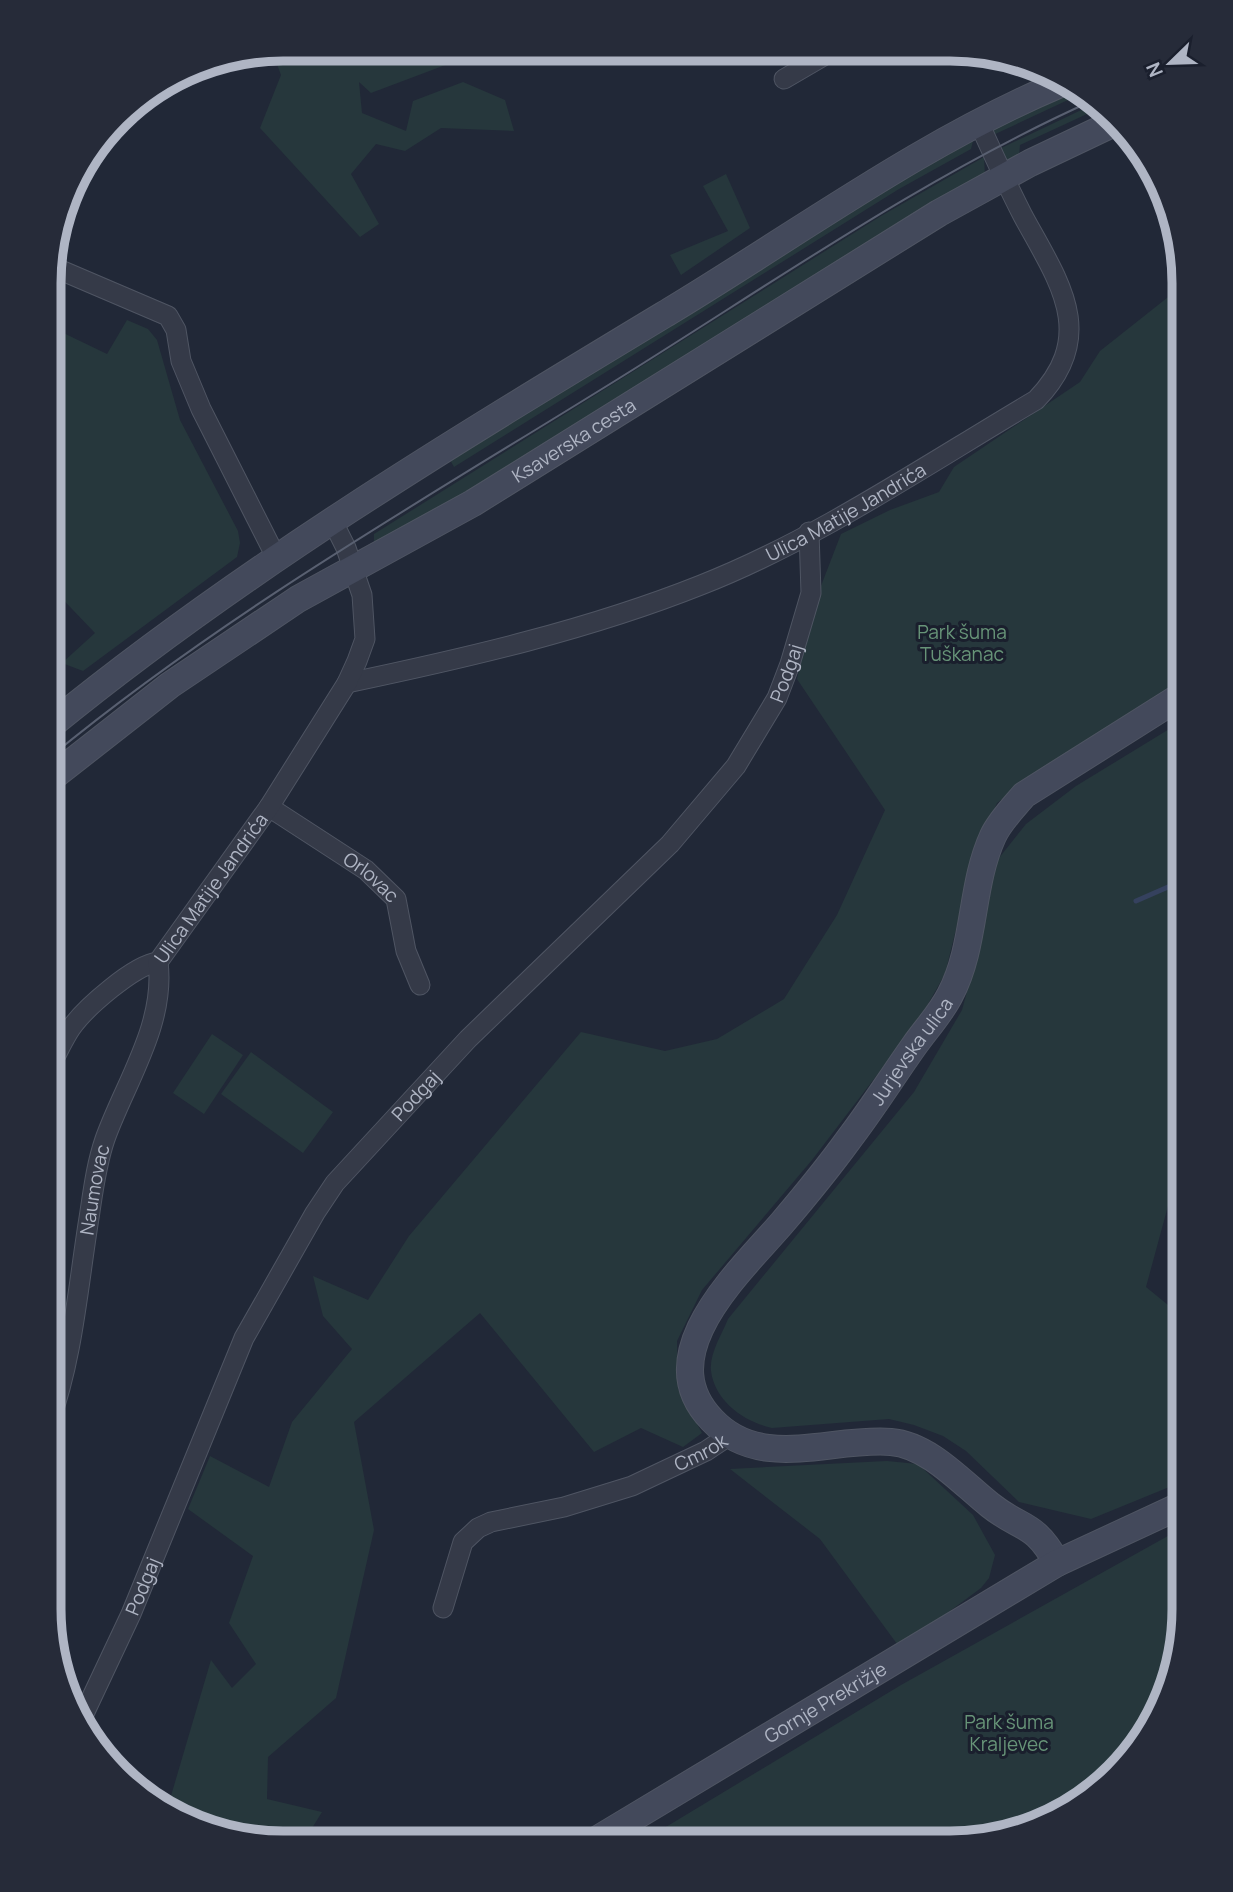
<svg xmlns="http://www.w3.org/2000/svg" width="1233" height="1892" font-family="Manrope,sans-serif">
<style>
.green{fill:#26373c}
.lines{fill:none;stroke-linecap:round;stroke-linejoin:round}
.stream{stroke:#35415e;stroke-width:5}
.street-casing{stroke:#4f5563;stroke-width:21}
.secondary-casing{stroke:#4f5563;stroke-width:28}
.street{stroke:#353a48;stroke-width:19}
.secondary{stroke:#43495b;stroke-width:26}
.tram{stroke:#596071;stroke-width:2}
.labels{text-anchor:middle;dominant-baseline:central;stroke-width:6;stroke-linejoin:round;paint-order:stroke}
.street-label{font-size:19px;fill:#afb5c4;stroke:#1a1f2d}
.park-label{font-size:19px;fill:#679478;stroke:#1a1f2d}
.rim{fill:none;stroke:#afb5c4;stroke-width:9}
</style>
<rect width="100%" height="100%" fill="#212837"/>
<path class="green" d="M 283,49 L 466,50 L 456,61 L 371,93 L 359,82 L 362,113 L 406,131 L 413,101 L 463,82 L 505,100 L 514,131 L 441,128 L 405,151 L 376,144 L 351,174 L 379,224 L 360,237 L 260,128 L 281,75 L 272,51 Z
M 613,50 L 671,50 L 622,61 Z
M 1069,88 L 1083,93 L 991,136 L 993,129 Z
M 1096,103 L 1100,108 L 1020,145 L 1019,156 L 1007,162 L 995,151 Z
M 973,141 L 971,149 L 899,189 L 454,467 L 449,458 L 890,183 Z
M 984,157 L 985,176 L 374,550 L 374,534 L 881,216 Z
M 726,174 L 750,228 L 681,275 L 670,255 L 728,231 L 703,186 Z
M 1177,290 L 1184,296 L 1184,683 L 1041,770 L 997,803 L 975,852 L 945,974 L 919,1020 L 812,1160 L 702,1290 L 677,1341 L 678,1389 L 702,1433 L 683,1447 L 641,1428 L 594,1452 L 480,1313 L 354,1422 L 374,1530 L 336,1698 L 268,1757 L 267,1799 L 322,1812 L 304,1841 L 253,1841 L 168,1806 L 211,1660 L 232,1688 L 256,1664 L 229,1623 L 253,1556 L 188,1509 L 210,1456 L 269,1487 L 292,1422 L 352,1349 L 323,1316 L 313,1276 L 368,1300 L 409,1236 L 581,1032 L 665,1051 L 717,1039 L 784,999 L 837,915 L 885,810 L 797,679 L 814,604 L 841,534 L 890,510 L 939,492 L 954,467 L 1080,382 L 1100,351 Z
M 127,320 L 148,329 L 157,340 L 180,420 L 238,531 L 240,543 L 237,557 L 83,671 L 62,663 L 95,633 L 50,586 L 51,327 L 107,354 Z
M 1184,720 L 1184,1147 L 1146,1287 L 1184,1318 L 1184,1481 L 1091,1519 L 1019,1502 L 966,1451 L 943,1436 L 914,1425 L 889,1419 L 772,1428 C 745,1422 715,1402 711,1371 C 709,1354 722,1334 728,1319 L 914,1092 L 962,1010 L 981,940 L 995,863 L 1026,824 L 1076,786 Z
M 212,1034 L 243,1055 L 204,1114 L 173,1093 Z
M 251,1052 L 333,1112 L 303,1153 L 221,1094 Z
M 887,1461 L 918,1464 L 973,1515 L 995,1555 L 989,1578 L 981,1588 L 900,1648 L 820,1539 L 730,1469 Z
M 1184,1527 L 1183,1624 L 1144,1739 L 1104,1785 L 1040,1825 L 950,1843 L 641,1842 L 901,1685 Z"/>
<g class="lines">
<path class="stream" d="M 1136,901 L 1184,880"/>
<g class="street-casing">
<g id="street">
<path d="M 784,79 L 832,51"/>
<path d="M 51,266 L 168,316 L 176,330 L 181,361 L 201,409 L 277,559"/>
<path id="s1" d="M 347,683 C 466,658 588,630 701,585 C 816,540 929,463 1036,400 C 1099,335 1059,282 1023,216 C 1007,185 993,154 979,123"/>
<path id="s2" d="M 269,807 L 366,870 L 396,899 L 406,951 L 420,985"/>
<path id="s3" d="M 50,1066 C 57,1054 63,1040 71,1028 C 85,1008 134,965 158,962 L 269,807 L 347,683 L 357,661 L 365,639 L 362,595 L 346,548 L 333,522"/>
<path id="s4" d="M 49,1423 C 73,1358 78,1286 89,1218 C 93,1192 96,1165 105,1139 C 125,1083 166,1024 158,962"/>
<path id="s5" d="M 443,1608 L 463,1542 L 478,1528 L 491,1522 L 564,1507 L 632,1486 L 706,1451 L 730,1435"/>
<path id="s6" d="M 82,1718 L 131,1614 L 244,1338 L 315,1213 L 335,1183 L 468,1039 L 670,844 L 736,766 L 777,698 L 790,664 L 811,593 L 809,532"/>
</g>
</g>
<g class="secondary-casing">
<g id="secondary">
<path d="M 50,726 C 242,569 458,439 670,311 C 799,233 921,143 1060,84"/>
<path id="s7" d="M 50,779 L 170,685 L 298,599 L 473,503 L 939,213 L 1030,163 L 1112,124"/>
<path id="s8" d="M 1057,1563 C 1034,1521 1021,1530 990,1505 C 962,1483 929,1445 891,1442 C 830,1437 761,1472 712,1420 C 648,1354 740,1272 782,1223 C 805,1196 828,1168 849,1139 C 872,1109 892,1077 914,1046 C 926,1029 941,1013 950,995 C 976,946 970,886 993,836 C 1000,821 1013,808 1024,795 L 1184,694"/>
<path id="s9" d="M 593,1842 L 1057,1563 L 1184,1504"/>
</g>
</g>
<use href="#street" class="street"/>
<use href="#secondary" class="secondary"/>
<path class="tram" d="M 50,757 C 226,612 425,499 618,379 C 774,282 926,175 1094,100"/>
</g>
<g class="labels">
<g class="street-label">
<text stroke="none"><textPath href="#s7" startOffset="625">Ksaverska cesta</textPath></text>
<text stroke="none"><textPath href="#s1" startOffset="530">Ulica Matije Jandrića</textPath></text>
<text stroke="none"><textPath href="#s6" startOffset="1278">Podgaj</textPath></text>
<text stroke="none"><textPath href="#s2" startOffset="124">Orlovac</textPath></text>
<text stroke="none"><textPath href="#s3" startOffset="245">Ulica Matije Jandrića</textPath></text>
<text stroke="none"><textPath href="#s8" startOffset="845">Jurjevska ulica</textPath></text>
<text stroke="none"><textPath href="#s6" startOffset="712">Podgaj</textPath></text>
<text stroke="none"><textPath href="#s4" startOffset="238">Naumovac</textPath></text>
<text stroke="none"><textPath href="#s5" startOffset="326">Cmrok</textPath></text>
<text stroke="none"><textPath href="#s6" startOffset="145">Podgaj</textPath></text>
<text stroke="none"><textPath href="#s9" startOffset="271">Gornje Prekrižje</textPath></text>
</g>
<g class="park-label">
<text x="962" y="632">Park šuma<tspan x="962" dy="22">Tuškanac</tspan></text>
<text x="1009" y="1722">Park šuma<tspan x="1009" dy="22">Kraljevec</tspan></text>
</g>
</g>
<path d="M0 0H1233V1892H0ZM283 61H950A222 222 0 0 1 1172 283V1609A222 222 0 0 1 950 1831H283A222 222 0 0 1 61 1609V283A222 222 0 0 1 283 61Z" fill="#262b39" fill-rule="evenodd"/>
<path class="rim" d="M283 61H950A222 222 0 0 1 1172 283V1609A222 222 0 0 1 950 1831H283A222 222 0 0 1 61 1609V283A222 222 0 0 1 283 61Z"/>
<g transform="translate(1170 63) rotate(247)" stroke="#1a1f2d" stroke-width="5" paint-order="stroke">
<path d="M0-5L12 26L0 18L-12 26Z" fill="#afb5c4"/>
<text y="-10" font-size="19" font-weight="bold" text-anchor="middle" fill="#afb5c4">N</text>
</g>
</svg>
